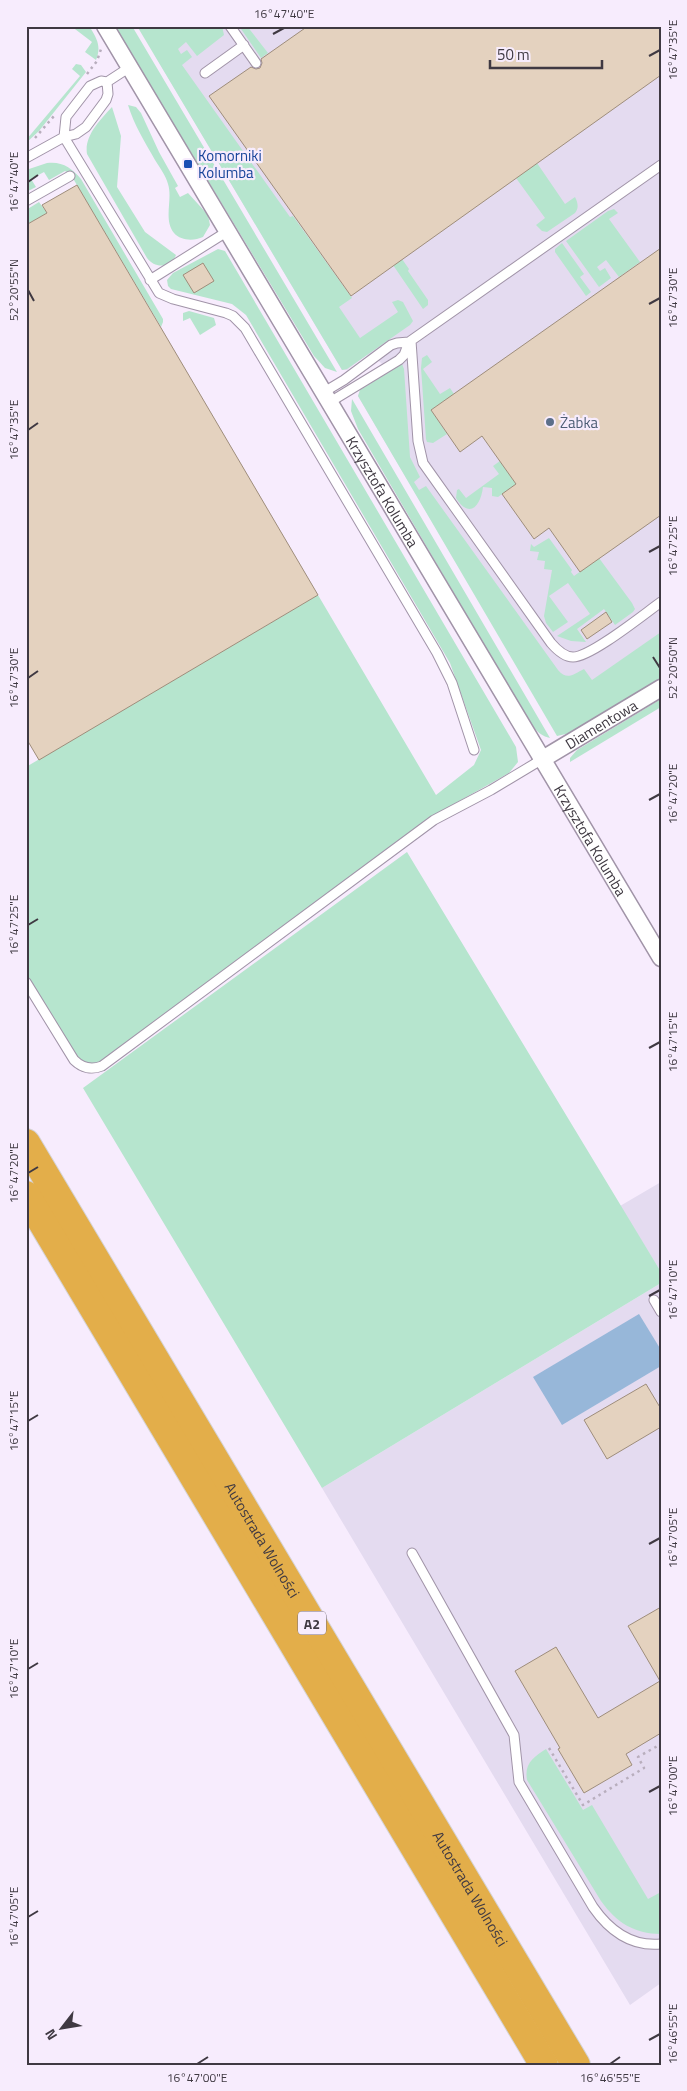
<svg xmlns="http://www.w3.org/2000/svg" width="687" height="2091" font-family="'Titillium Web',sans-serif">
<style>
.commercial{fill:#e4dbf0}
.green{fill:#b6e5ce}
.water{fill:#97b7d9}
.building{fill:#e4d2bf;stroke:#9e8d7b}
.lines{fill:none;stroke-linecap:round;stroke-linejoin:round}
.lane-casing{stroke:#a194a8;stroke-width:11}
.street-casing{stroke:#a194a8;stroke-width:19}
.highway-casing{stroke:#d5d3d5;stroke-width:30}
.path{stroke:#b8aebd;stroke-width:2.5;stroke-dasharray:2.5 4;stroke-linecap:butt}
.lane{stroke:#fff;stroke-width:9}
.street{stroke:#fff;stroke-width:16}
.highway{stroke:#e3ae4a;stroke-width:28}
.ticks{fill:none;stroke:#3f3942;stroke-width:2}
.transit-dot{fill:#1a4fb4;stroke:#f7ecfd;stroke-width:2}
.service-dot{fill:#5c6f8a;stroke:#f7ecfd;stroke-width:2}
.labels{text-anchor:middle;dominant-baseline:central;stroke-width:4.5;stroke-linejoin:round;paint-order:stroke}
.shield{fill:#f7ecfd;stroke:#766f7a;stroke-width:1}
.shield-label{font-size:14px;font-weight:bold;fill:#3f3942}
.transit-label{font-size:15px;fill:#164399;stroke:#f7ecfd;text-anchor:start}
.service-label{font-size:15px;fill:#4e5e75;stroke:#f7ecfd;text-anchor:start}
.street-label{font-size:15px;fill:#3f3942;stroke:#f7ecfd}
.neatline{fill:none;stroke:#3f3942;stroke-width:2}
.ticks-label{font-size:12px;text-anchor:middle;fill:#3f3942}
</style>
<rect width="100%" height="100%" fill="#f7ecfd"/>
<path class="commercial" d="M 142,26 L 661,26 L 661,657 L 568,713 L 504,644 L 358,396 L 360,390 L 396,368 L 390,359 L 382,364 L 378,360 L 373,363 L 367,355 L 347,370 L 342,370 L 154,54 L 157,52 Z
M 661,1182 L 661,1272 L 620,1206 Z
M 661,1283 L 661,1983 L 630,2005 L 322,1488 Z"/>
<path class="green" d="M 71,26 L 94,26 L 91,29 C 98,40 101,48 96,60 L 85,52 L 92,42 Z
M 132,26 L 337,372 L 325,368 L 314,356 L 115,27 Z
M 137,26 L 222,26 L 224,35 L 197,56 L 186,42 L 178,49 L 181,54 L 187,50 L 192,57 L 182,65 L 290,217 L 293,216 L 352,298 L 339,307 L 360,338 L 398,312 L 392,302 L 398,300 L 403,302 L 413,321 L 410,325 L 347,369 L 342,370 Z
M 239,26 L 247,26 L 268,53 L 261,58 Z
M 76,64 L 81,65 L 86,72 L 39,131 L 26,143 L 26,140 L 80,76 L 72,69 Z
M 128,105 L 136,107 L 141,113 L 159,152 L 178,186 L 175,188 L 180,197 L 188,193 L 208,215 L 210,225 L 203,237 C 194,241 181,241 174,233 C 163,220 173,199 168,184 C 166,176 160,168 155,160 C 145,142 134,125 128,105 Z
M 112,107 L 121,136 L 117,187 L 145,232 L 176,255 C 171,268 155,269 147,258 L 87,154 C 84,136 100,120 112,107 Z
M 47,163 C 62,161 72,168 81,179 L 163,319 L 163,322 L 161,327 L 71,175 L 65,171 L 49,180 L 44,172 L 31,179 L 36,187 L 26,192 L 26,170 Z
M 537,163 L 565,204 L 575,197 C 578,203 579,208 575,213 L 547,232 L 542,231 L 536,225 L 545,218 L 516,178 Z
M 39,202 L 47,213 L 26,225 L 26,210 Z
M 614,209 L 618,213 L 609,219 L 640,262 L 619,277 L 606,260 L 597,267 L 600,271 L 605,268 L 611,278 L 599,287 L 566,241 L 608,211 Z
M 562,243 L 584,274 L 580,277 L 591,292 L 586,296 L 555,252 L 555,249 Z
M 218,249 L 225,251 L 516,747 L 518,762 L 509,773 L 431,817 L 101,1063 L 83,1063 L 72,1052 L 26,976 L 26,767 L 318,595 L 436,795 L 474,765 L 481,750 L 450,663 L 246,315 L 232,304 L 171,289 L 168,286 L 167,280 L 173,273 Z
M 402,259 L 409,269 L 408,271 L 428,300 L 428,305 L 423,309 L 393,265 Z
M 189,311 L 214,318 L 216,325 L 200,335 L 190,318 L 183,321 L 183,313 Z
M 427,355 L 432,362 L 423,369 L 440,394 L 450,388 L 454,394 L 431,410 L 447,434 L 433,443 L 427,442 L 426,439 L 421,368 L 422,358 Z
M 402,364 L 404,369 L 410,457 L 420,477 L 414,482 L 419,490 L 426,486 L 558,670 C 567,681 574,674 584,669 L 592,680 L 661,632 L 661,678 L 570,733 L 557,736 L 358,396 L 360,390 Z
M 352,399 L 550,738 C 536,735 529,721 522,710 L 358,429 L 351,411 Z
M 500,461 L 516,484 L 498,497 L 492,496 L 492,488 L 483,487 C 481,505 470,520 456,498 L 457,490 L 459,489 L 466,498 L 499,474 L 493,466 Z
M 549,538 L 572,570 L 571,572 L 574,576 L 599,558 L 632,603 L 635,609 L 633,612 L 615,625 L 604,609 L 577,629 L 586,642 L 571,641 L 557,636 L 590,614 L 568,583 L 549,596 L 568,622 L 553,632 L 546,623 L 544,616 L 552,570 L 544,569 L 545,561 L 537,560 L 539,552 L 530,551 L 531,544 L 534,547 Z
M 661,699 L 661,707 L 570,762 L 570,758 L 577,750 Z
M 407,852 L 661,1272 L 661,1283 L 322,1488 L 83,1088 Z
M 546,1749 L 583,1810 L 592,1805 L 648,1899 L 661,1892 L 661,1934 C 634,1934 616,1922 601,1901 L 527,1780 C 524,1763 534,1757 546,1749 Z"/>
<path class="water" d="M 639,1314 L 661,1350 L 661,1366 L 562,1425 L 533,1377 Z"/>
<path class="building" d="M 308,26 L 661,26 L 661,75 L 351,296 L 209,96 L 251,67 L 256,69 L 260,68 L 262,63 L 261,59 Z
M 77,185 L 318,595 L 39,760 L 26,738 L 26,225 L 47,213 L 42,205 Z
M 661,248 L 661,515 L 580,572 L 549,528 L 534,539 L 502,494 L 516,484 L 482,436 L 460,452 L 431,410 Z
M 203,263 L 214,281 L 194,293 L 183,275 Z
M 606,612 L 612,622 L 587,639 L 581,630 Z
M 646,1384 L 661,1409 L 661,1427 L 607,1459 L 584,1420 Z
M 661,1607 L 661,1733 L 626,1754 L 632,1765 L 584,1793 L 558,1749 L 560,1748 L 515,1671 L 556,1647 L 598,1718 L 660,1681 L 628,1626 Z"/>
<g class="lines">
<g class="lane-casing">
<path id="lane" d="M 230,26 L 256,63
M 130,67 L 107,82 L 101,81 L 90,86 L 66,117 L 64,137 L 159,293 L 173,299 L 226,313 L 233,316 L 245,328 L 437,653 L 452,683 L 474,750
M 205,73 L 244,45
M 26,158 L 64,137 L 76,134 L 86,127 L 106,100 L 108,94 L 107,82
M 26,201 L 70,176
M 150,280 L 228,231
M 411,341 L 418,441 L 423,463 L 551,643 C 557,650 564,657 573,657 C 591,657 644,614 661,602
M 324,392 L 344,380 L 391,345 L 397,343 L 409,342
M 330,402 L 399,360 L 404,355 L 409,342 L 661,165
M 26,982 L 74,1060 C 82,1068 92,1070 102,1066 L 434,820 L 491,790 L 541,760
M 654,1300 L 661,1312
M 412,1553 L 514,1735 L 519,1782 L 593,1907 C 609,1930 631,1947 661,1944"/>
</g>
<g class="street-casing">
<g id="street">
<path id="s1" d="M 105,26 L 661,958"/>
<path id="s2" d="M 541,760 L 661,688"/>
</g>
</g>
<g class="highway-casing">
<g id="highway">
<path id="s3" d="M 26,1143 L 576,2065"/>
<path d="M 26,1195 L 544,2065"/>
</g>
</g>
<path class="path" d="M 87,74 L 97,61 L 101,49
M 35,138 L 54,116
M 549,1748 L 583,1805 L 644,1768 L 638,1757 L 661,1744"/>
<use href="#lane" class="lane"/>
<use href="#street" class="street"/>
<use href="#highway" class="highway"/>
</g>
<path class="ticks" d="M 273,34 L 284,28M 649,56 L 660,50M 28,182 L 38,175M 28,290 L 34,301M 649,304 L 660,298M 28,430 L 38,423M 649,552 L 660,546M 653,657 L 660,668M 28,678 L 38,671M 649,800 L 660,794M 28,925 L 38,919M 649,1048 L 660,1042M 28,1173 L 38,1167M 649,1296 L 660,1290M 28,1421 L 38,1415M 649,1544 L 660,1538M 28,1669 L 38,1663M 649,1792 L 660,1786M 28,1917 L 38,1911M 649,2040 L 660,2034M 197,2064 L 208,2057M 610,2064 L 620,2057"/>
<rect class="transit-dot" x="183" y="159" width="10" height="10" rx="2.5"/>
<circle class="service-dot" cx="550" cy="422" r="5"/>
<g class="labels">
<rect class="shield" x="298" y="1611.5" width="28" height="23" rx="4"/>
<g class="shield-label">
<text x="312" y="1623">A2</text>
</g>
<g class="transit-label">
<text x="198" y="155">Komorniki<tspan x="198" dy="17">Kolumba</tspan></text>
</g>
<g class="service-label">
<text x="560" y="422">Żabka</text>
</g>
<g class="street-label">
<text stroke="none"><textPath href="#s1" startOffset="542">Krzysztofa Kolumba</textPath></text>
<text stroke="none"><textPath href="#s2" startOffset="70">Diamentowa</textPath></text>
<text stroke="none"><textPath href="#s1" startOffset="948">Krzysztofa Kolumba</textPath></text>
<text stroke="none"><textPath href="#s3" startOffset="462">Autostrada Wolności</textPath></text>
<text stroke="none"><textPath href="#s3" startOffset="868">Autostrada Wolności</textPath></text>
</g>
</g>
<rect width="687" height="2091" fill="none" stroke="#f7ecfd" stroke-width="55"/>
<g transform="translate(62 2028) rotate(239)" stroke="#f7ecfd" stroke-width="4" paint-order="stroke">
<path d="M0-4L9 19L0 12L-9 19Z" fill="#3f3942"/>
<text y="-8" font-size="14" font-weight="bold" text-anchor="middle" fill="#3f3942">N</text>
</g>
<path d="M490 60v8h112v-8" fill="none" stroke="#3f3942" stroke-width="2.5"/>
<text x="497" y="60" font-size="15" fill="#3f3942" stroke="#f7ecfd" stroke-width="4" paint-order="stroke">50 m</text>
<rect x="28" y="28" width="632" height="2036" class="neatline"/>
<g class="ticks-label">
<text x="284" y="18">16°47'40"E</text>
<text transform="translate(673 50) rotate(-90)" y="4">16°47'35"E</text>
<text transform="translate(14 182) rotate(-90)" y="4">16°47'40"E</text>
<text transform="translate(14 290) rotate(-90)" y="4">52°20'55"N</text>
<text transform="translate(673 298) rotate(-90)" y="4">16°47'30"E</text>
<text transform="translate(14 430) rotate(-90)" y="4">16°47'35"E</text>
<text transform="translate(673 546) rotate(-90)" y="4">16°47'25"E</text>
<text transform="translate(673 668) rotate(-90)" y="4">52°20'50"N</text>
<text transform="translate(14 678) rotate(-90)" y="4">16°47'30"E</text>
<text transform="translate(673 794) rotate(-90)" y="4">16°47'20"E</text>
<text transform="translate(14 925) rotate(-90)" y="4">16°47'25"E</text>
<text transform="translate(673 1042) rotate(-90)" y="4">16°47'15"E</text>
<text transform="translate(14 1173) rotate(-90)" y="4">16°47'20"E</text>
<text transform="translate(673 1290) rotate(-90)" y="4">16°47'10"E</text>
<text transform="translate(14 1421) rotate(-90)" y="4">16°47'15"E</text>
<text transform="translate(673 1538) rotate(-90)" y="4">16°47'05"E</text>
<text transform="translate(14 1669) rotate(-90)" y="4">16°47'10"E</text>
<text transform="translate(673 1786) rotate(-90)" y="4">16°47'00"E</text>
<text transform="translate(14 1917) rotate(-90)" y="4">16°47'05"E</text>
<text transform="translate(673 2034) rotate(-90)" y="4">16°46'55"E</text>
<text x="197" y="2082">16°47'00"E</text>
<text x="610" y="2082">16°46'55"E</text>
</g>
</svg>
